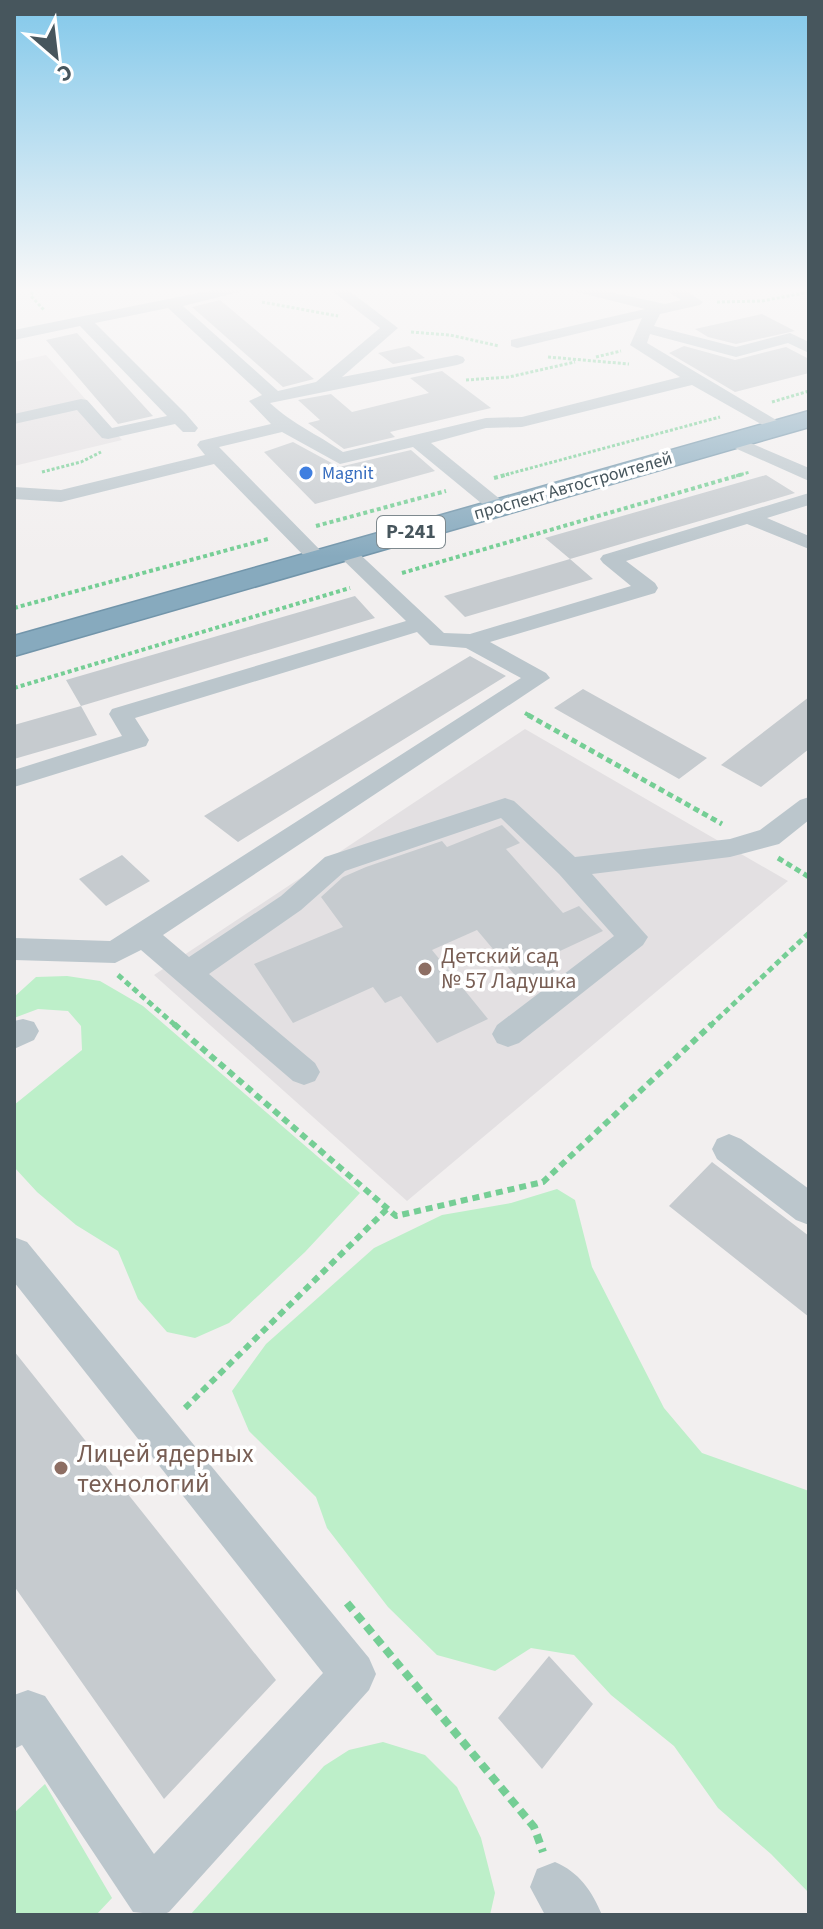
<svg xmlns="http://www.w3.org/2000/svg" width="823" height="1929" font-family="'Source Sans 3',sans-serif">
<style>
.education{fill:#e3e0e2}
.green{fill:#bdefc9}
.building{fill:#c6cbcf}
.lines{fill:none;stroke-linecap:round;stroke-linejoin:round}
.highway-casing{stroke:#7295aa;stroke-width:3}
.path-far4{stroke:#75ce95;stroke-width:3;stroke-dasharray:3 2;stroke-linecap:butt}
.path-far3{stroke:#75ce95;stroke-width:4;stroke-dasharray:4 3;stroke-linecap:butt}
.path-far2{stroke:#75ce95;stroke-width:5;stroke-dasharray:6 4;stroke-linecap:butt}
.path-far1{stroke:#75ce95;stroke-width:6;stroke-dasharray:7 5;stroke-linecap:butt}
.path{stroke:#75ce95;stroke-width:8;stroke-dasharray:9 6;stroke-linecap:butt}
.minor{fill:#bbc6cc;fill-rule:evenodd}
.highway{fill:#87aabe;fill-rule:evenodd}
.shop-dot{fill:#3f7fe0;stroke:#fff;stroke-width:3}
.education-dot{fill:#8d6e63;stroke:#fff;stroke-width:3}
.labels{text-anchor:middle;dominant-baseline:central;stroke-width:7;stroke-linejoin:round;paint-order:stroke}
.far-shop-label{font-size:18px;fill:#366cbe;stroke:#fff;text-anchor:start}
.far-street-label{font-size:18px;fill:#47565d;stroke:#fff}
.shield{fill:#fff;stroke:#7e898e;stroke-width:2}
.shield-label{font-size:20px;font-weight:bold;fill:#47565d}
.education-label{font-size:22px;fill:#785e54;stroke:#fff;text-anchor:start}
.near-education-label{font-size:26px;fill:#785e54;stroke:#fff;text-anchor:start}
</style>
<rect width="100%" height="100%" fill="#f2efef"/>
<path class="education" d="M 46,355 L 122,440 L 14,466 L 14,362 Z
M 525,729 L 788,881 L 407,1201 L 154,975 Z"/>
<path class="green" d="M 67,976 L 100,981 L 143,1006 L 360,1193 L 305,1252 L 229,1323 L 195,1338 L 167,1332 L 138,1299 L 118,1251 L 76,1225 L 37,1192 L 14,1167 L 14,1105 L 82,1050 L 81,1026 L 68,1011 L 38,1009 L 14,1018 L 14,997 L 36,977 Z
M 557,1189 L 575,1200 L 592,1267 L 664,1408 L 702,1453 L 809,1491 L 809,1893 L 771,1854 L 718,1808 L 674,1746 L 611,1695 L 574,1655 L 531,1648 L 495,1671 L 437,1655 L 388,1607 L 327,1528 L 316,1497 L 249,1431 L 232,1391 L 266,1344 L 374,1248 L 442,1215 L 511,1203 Z
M 383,1742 L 425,1755 L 457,1787 L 481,1838 L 495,1893 L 490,1915 L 190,1915 L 324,1766 L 349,1750 Z
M 45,1784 L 112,1898 L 96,1915 L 14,1915 L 14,1813 Z"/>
<path class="building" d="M 220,300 L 314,379 L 283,387 L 192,307 Z
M 762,314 L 795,331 L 736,344 L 708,337 L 695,329 Z
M 77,333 L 153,416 L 118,424 L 46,340 Z
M 409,346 L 425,358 L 393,364 L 378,353 Z
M 684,346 L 735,360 L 786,347 L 809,359 L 809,373 L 735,392 L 669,353 Z
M 442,371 L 491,408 L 390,432 L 395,437 L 344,449 L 308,423 L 320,420 L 298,400 L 331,394 L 352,412 L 429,393 L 410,378 Z
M 293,442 L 339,467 L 411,450 L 435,471 L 315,504 L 264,452 Z
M 766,475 L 795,493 L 570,559 L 545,538 Z
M 570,559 L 593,579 L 465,617 L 444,596 Z
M 355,596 L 375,618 L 81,706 L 66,680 Z
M 470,656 L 506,676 L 238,842 L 204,816 Z
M 583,689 L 707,758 L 679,779 L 554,708 Z
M 809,697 L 809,749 L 761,787 L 721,765 Z
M 81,706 L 97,735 L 14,759 L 14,725 Z
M 502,825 L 520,843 L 506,849 L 563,913 L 579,906 L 603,931 L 547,957 L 558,970 L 524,986 L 477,930 L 432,950 L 488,1019 L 437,1043 L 401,996 L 385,1003 L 373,987 L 293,1023 L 254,964 L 343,927 L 321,897 L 343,877 L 366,867 L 442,841 L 447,847 Z
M 122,855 L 150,881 L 106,906 L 79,879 Z
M 712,1162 L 809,1236 L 809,1317 L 669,1206 Z
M 14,1351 L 276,1680 L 164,1799 L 14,1586 Z
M 549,1656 L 593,1704 L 542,1769 L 498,1718 Z"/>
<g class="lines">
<g class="highway-casing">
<path id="highway" d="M 809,411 L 809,427 L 14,656 L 14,636 Z"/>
</g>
<path class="path-far4" d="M 34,287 L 31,296 L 44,310
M 262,302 L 338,316
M 717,302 L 762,301 L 809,292
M 411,332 L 450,335 L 499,346
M 548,357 L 629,364
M 596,357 L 621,351
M 466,380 L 509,377 L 575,362
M 772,402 L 809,391
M 42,472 L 81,462 L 101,452
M 501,476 L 720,417
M 736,476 L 750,472"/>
<path class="path-far3" d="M 494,478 L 509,474
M 316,526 L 446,491
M 402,573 L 743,474
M 14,608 L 268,539
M 14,688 L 350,588
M 525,713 L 532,717"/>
<path class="path-far2" d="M 528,715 L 722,824
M 778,858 L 809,877
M 118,975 L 176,1026
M 710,1026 L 809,933"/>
<path class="path-far1" d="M 174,1024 L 396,1216 L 543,1182 L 712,1024
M 185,1408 L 388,1208"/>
<path class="path" d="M 347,1603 L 534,1827 L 543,1852"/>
<path class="minor" d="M 228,287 L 259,287 L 183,306 L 278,391 L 316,382 L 380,328 L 327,287 L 344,287 L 398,328 L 342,377 L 457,355 L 463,357 L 465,360 L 463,363 L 457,365 L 270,403 C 294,425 317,434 343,452 L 486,418 L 522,417 L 680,377 L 630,345 L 642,318 L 517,348 L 511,346 L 511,340 L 645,309 L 557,287 L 587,287 L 665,304 L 681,300 L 661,287 L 680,287 L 703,302 L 700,305 L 660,314 L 654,326 L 736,347 L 790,333 L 809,342 L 809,353 L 788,343 L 736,357 L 650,334 L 647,343 L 783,424 L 786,428 L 783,432 L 777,433 L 692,385 L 522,427 L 486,428 L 431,443 L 506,504 L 509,508 L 506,512 L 492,512 L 413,447 L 340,464 L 282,432 L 219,447 L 324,554 L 327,558 L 317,564 L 310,562 L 214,464 L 61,502 L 14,499 L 14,487 L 61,490 L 205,455 L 197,445 L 200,441 L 271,424 L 249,401 L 262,395 L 168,308 L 95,323 L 186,414 L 198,428 L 195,432 L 183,432 L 175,424 L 108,439 L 102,438 L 77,410 L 14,424 L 14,414 L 81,399 L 87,400 L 112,428 L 167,416 L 80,326 L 14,340 L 14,330 Z
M 734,436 L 809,468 L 809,481 L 728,445 L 725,441 L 728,437 Z
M 809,493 L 809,505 L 767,518 L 809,536 L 809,549 L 747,524 L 626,561 L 655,583 L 658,588 L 655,593 L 490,642 L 546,673 L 550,678 L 163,935 L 189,957 L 281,896 L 325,857 L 505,798 L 514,801 L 575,857 L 730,839 L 760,830 L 800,800 L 809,797 L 809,820 L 779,844 L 730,857 L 592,874 L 648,937 L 643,945 L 519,1043 L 508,1047 L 497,1043 L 492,1034 L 497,1025 L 614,936 L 559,874 L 501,818 L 345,871 L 301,910 L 209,974 L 315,1063 L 320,1072 L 315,1081 L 304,1085 L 293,1081 L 141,950 L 115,963 L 14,960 L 14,938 L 110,941 L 521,678 L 466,648 L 430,645 L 417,632 L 135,718 L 149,740 L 146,746 L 14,787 L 14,770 L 122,736 L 109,714 L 112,709 L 406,621 L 337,554 L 334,550 L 337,546 L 351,546 L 444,633 L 470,634 L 631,586 L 603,563 L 600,559 L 603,555 Z
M 23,1019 L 34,1022 L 39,1031 L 34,1040 L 14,1049 L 14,1021 Z
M 729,1134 L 741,1139 L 809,1189 L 809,1225 L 796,1220 L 717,1159 L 712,1149 L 717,1139 Z
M 14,1237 L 27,1242 L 369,1658 L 376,1674 L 369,1690 L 169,1912 L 162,1915 L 133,1912 L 22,1745 L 14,1749 L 14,1695 L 28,1690 L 45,1696 L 154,1854 L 323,1673 L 14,1282 Z
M 555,1862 C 579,1872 592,1891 602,1915 L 545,1915 L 530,1887 L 537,1869 Z"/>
<use href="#highway" class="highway"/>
</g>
<linearGradient id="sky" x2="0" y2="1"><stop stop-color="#82c8ea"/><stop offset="0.52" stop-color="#f9f8f8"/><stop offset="1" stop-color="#f9f8f8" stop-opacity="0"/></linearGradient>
<rect width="823" height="557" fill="url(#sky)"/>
<circle class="shop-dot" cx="306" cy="473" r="8"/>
<g class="education-dot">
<circle cx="425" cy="969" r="8"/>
<circle cx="61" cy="1468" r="8"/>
</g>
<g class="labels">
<g class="far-shop-label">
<text x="322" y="473">Magnit</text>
</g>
<g class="far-street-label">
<text transform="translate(573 486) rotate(-16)">проспект Автостроителей</text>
</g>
<rect class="shield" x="377" y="516" width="68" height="32" rx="6"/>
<g class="shield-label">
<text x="411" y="532">Р-241</text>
</g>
<g class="education-label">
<text x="441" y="956">Детский сад<tspan x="441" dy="25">№ 57 Ладушка</tspan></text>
</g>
<g class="near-education-label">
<text x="77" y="1453">Лицей ядерных<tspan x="77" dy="30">технологий</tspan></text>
</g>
</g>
<rect width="823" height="1929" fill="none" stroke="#47565d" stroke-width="32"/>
<g transform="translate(56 56) rotate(152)" stroke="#ffffff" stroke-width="6" paint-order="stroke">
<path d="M0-6L14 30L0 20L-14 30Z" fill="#47565d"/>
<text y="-12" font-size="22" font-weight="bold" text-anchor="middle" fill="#47565d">С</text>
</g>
</svg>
